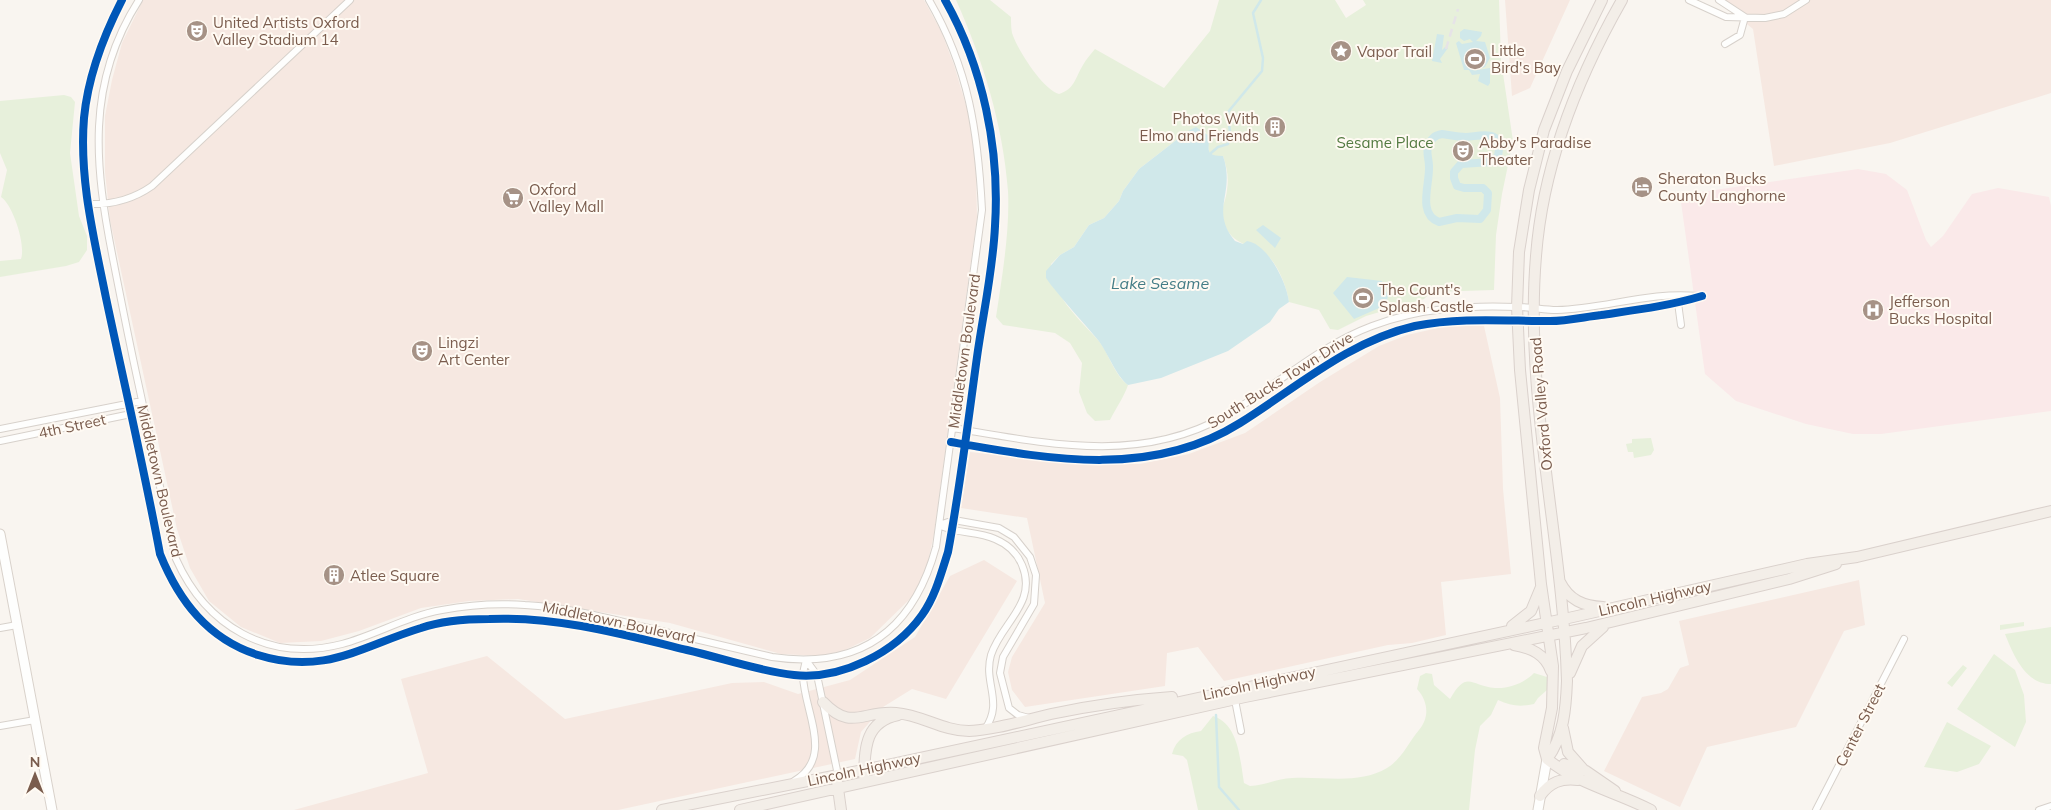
<svg xmlns="http://www.w3.org/2000/svg" width="2051" height="810" font-family="Mulish,sans-serif">
<style>
.commercial{fill:#f6e8e1}
.medical{fill:#fae9e9}
.green{fill:#e7f0db}
.water{fill:#d0e8ea}
.lines{fill:none;stroke-linecap:round;stroke-linejoin:round}
.stream{stroke:#d0e8ea;stroke-width:2.5}
.canal{stroke:#d0e8ea;stroke-width:8}
.street-casing{stroke:#d7d1cb;stroke-width:8}
.secondary-casing{stroke:#d9d2cb;stroke-width:11}
.primary-casing{stroke:#dad1cc;stroke-width:12}
.street{stroke:#fefefd;stroke-width:6}
.secondary{stroke:#fefefd;stroke-width:9}
.primary{stroke:#f3eee8;stroke-width:10}
.rail{stroke:#e6e3e7;stroke-width:2.5;stroke-dasharray:8 5;stroke-linecap:butt}
.cycleway-casing{stroke:#fffaf3;stroke-width:11}
.cycleway{stroke:#0057b8;stroke-width:8}
.labels{text-anchor:middle;dominant-baseline:central;stroke-width:4;stroke-linejoin:round;paint-order:stroke}
.poi-label{font-size:15px;fill:#7a5c4d;stroke:#fffaf3;text-anchor:start}
.park-label{font-size:15px;fill:#537a41;stroke:#fffaf3}
.street-label{font-size:15px;fill:#7a5c4d;stroke:#fffaf3}
.water-label{font-size:16px;font-style:italic;fill:#437c86;stroke:#fffaf3}
</style>
<rect width="100%" height="100%" fill="#f9f5f0"/>
<path class="commercial" d="M 143,0 L 924,0 L 941,31 L 954,65 L 975,136 L 977,217 L 934,534 L 925,576 L 913,596 L 870,638 L 843,651 L 819,656 L 781,654 L 670,623 L 518,599 L 469,601 L 421,608 L 359,631 L 321,641 L 280,643 L 241,627 L 209,601 L 190,568 L 177,529 L 110,220 L 105,172 L 105,116 L 112,80 L 122,43 Z
M 1505,0 L 1570,0 L 1530,88 L 1512,96 Z
M 1717,0 L 2051,0 L 2051,93 L 1890,143 L 1774,166 L 1753,29 Z
M 1451,325 L 1484,326 L 1500,398 L 1503,489 L 1511,574 L 1441,582 L 1446,635 L 1412,643 L 1388,645 L 1224,681 L 1198,647 L 1167,653 L 1165,686 L 1025,707 L 1012,690 L 1008,672 L 1012,657 L 1045,603 L 1027,518 L 961,508 L 970,452 L 1070,463 L 1140,464 L 1189,454 L 1245,433 L 1320,382 L 1379,346 L 1407,335 Z
M 984,560 L 1017,581 L 946,699 L 912,689 L 883,707 L 861,732 L 855,759 L 618,810 L 294,810 L 428,773 L 401,679 L 487,656 L 565,719 L 732,683 L 764,682 L 798,694 L 850,680 L 915,637 L 950,576 Z
M 1859,580 L 1865,625 L 1844,631 L 1796,727 L 1707,747 L 1680,807 L 1604,771 L 1642,697 L 1661,693 L 1668,689 L 1680,668 L 1689,665 L 1679,621 Z"/>
<path class="medical" d="M 1858,169 L 1886,174 L 1907,190 L 1926,240 L 1931,247 L 1943,236 L 1972,194 L 1998,188 L 2049,197 L 2051,206 L 2051,411 L 1881,434 L 1853,434 L 1806,424 L 1736,401 L 1705,374 L 1680,195 Z"/>
<path class="green" d="M 956,0 L 990,0 L 1011,17 C 1011,22 1011,28 1012,33 C 1017,49 1043,90 1059,94 C 1075,89 1075,78 1083,65 C 1086,59 1091,54 1095,49 L 1164,88 L 1210,31 L 1219,0 L 1335,0 L 1346,18 L 1366,5 L 1363,0 L 1499,0 L 1501,60 L 1513,141 L 1502,194 L 1496,235 L 1494,290 L 1431,292 L 1424,299 L 1366,316 L 1338,330 L 1330,329 L 1319,310 L 1289,302 C 1288,290 1277,261 1266,255 C 1248,243 1234,246 1224,224 C 1218,213 1226,202 1227,190 C 1229,178 1227,168 1223,156 L 1214,156 L 1209,152 L 1206,132 L 1188,131 L 1139,169 L 1123,191 L 1119,201 L 1104,218 L 1089,225 L 1074,247 L 1060,255 L 1051,264 C 1055,275 1058,292 1064,301 C 1072,313 1088,329 1098,340 C 1109,353 1114,375 1128,385 C 1124,397 1116,408 1110,420 L 1095,421 L 1087,413 L 1079,392 L 1082,363 L 1070,343 L 1055,333 L 1003,325 L 996,317 C 1002,278 1010,230 1008,191 C 1003,125 983,60 956,0 Z
M 64,95 L 71,97 L 75,102 L 70,153 L 79,216 L 87,236 L 87,250 L 79,262 L 66,266 L 0,277 L 0,261 L 21,259 C 26,245 13,205 1,197 L 7,170 L 0,153 L 0,101 Z
M 1651,438 L 1654,450 L 1651,455 L 1634,458 L 1633,452 L 1628,452 L 1626,444 L 1632,443 L 1632,439 Z
M 2024,622 L 2024,626 L 2000,630 L 2000,625 Z
M 2051,627 L 2051,684 C 2025,684 2013,654 2005,634 Z
M 1994,654 L 2015,670 L 2024,695 L 2026,722 L 2015,747 L 1957,709 Z
M 1963,665 L 1967,668 L 1952,687 L 1947,683 Z
M 1426,673 L 1432,674 L 1434,685 L 1450,699 C 1467,669 1471,686 1495,688 C 1509,689 1524,683 1534,673 L 1547,677 L 1547,690 L 1538,698 L 1534,704 C 1520,707 1511,706 1498,700 L 1491,715 L 1480,726 L 1475,750 L 1469,810 L 1198,810 L 1187,760 L 1183,756 L 1172,754 C 1176,739 1187,733 1201,731 L 1213,716 C 1239,724 1240,760 1244,783 L 1250,786 C 1264,785 1277,779 1292,778 C 1323,776 1359,785 1387,768 C 1402,759 1408,743 1419,730 C 1430,717 1428,701 1417,689 L 1420,676 Z
M 1947,722 L 1991,746 L 1979,764 L 1957,772 L 1924,767 Z"/>
<path class="water" d="M 1464,29 L 1482,32 L 1481,36 L 1476,41 L 1485,42 L 1490,58 L 1485,67 L 1472,71 L 1490,68 L 1490,83 L 1488,86 L 1478,81 L 1480,74 L 1472,75 L 1469,70 L 1464,70 L 1456,43 L 1459,41 L 1462,44 L 1473,42 L 1470,39 L 1464,41 L 1460,38 L 1460,32 Z
M 1437,34 L 1444,35 L 1442,50 L 1445,47 L 1448,48 L 1440,59 L 1442,63 L 1432,61 Z
M 1196,127 L 1209,136 C 1210,148 1203,156 1223,156 C 1236,193 1209,210 1235,241 L 1243,244 L 1247,241 C 1268,244 1287,283 1289,302 L 1279,309 L 1270,322 L 1228,351 L 1161,378 L 1128,385 C 1116,376 1108,353 1098,340 C 1083,322 1066,304 1051,285 L 1046,278 L 1046,271 L 1060,255 L 1074,247 L 1089,225 L 1104,218 L 1119,201 L 1123,191 L 1139,169 L 1188,131 Z
M 1263,225 L 1281,238 L 1275,248 L 1256,230 Z
M 1347,277 L 1382,281 L 1388,296 L 1386,305 L 1354,319 L 1333,293 Z"/>
<g class="lines">
<path class="stream" d="M 1211,153 L 1218,147 L 1228,144 L 1230,133 L 1228,112 L 1262,71 L 1263,58 L 1253,13 L 1261,0
M 1216,715 L 1219,787 L 1239,810"/>
<path class="canal" d="M 1442,134 C 1450,135 1458,137 1466,137 C 1482,136 1504,128 1498,156 L 1492,162 L 1461,164 L 1454,172 L 1454,178 L 1457,186 L 1464,188 L 1483,188 L 1488,193 L 1487,210 L 1480,219 L 1457,218 L 1439,222 C 1417,214 1430,184 1429,166 C 1429,159 1426,153 1428,147 C 1430,140 1435,135 1442,134 Z"/>
<g class="street-casing">
<path id="street" d="M 122,0 C 103,37 88,76 84,118 C 79,179 94,238 106,298 C 124,383 144,468 160,554 C 179,601 208,639 258,655 C 324,676 362,646 421,628 C 441,621 467,619 489,619 C 556,616 622,634 687,650 C 722,658 758,671 794,675 C 841,680 895,653 922,615 C 935,597 941,574 948,552 C 960,488 968,422 977,357 C 983,314 993,270 995,226 C 1000,149 983,67 945,0
M 139,0 C 85,84 95,167 113,259 C 121,300 129,341 138,382 C 151,441 162,500 176,559 C 206,626 268,663 342,644 C 376,635 407,616 442,610 C 468,605 498,603 525,605 C 565,607 604,617 644,627 C 686,637 729,647 772,657 C 860,670 913,631 936,547 L 982,210 C 978,132 969,69 929,0
M 1689,0 L 1726,17 L 1765,18 L 1784,14 L 1806,0
M 1719,0 L 1745,17
M 1725,44 L 1740,35 L 1745,17
M 88,204 C 112,205 132,200 152,186 L 350,0
M 1678,303 L 1681,325
M 953,428 C 1044,443 1139,465 1225,416 C 1274,388 1318,346 1372,326 C 1419,308 1468,305 1518,307 C 1531,307 1544,310 1557,310 C 1604,309 1650,291 1698,296
M 0,429 L 142,401
M 0,441 L 131,414 L 145,413
M 951,442 C 1048,459 1151,479 1240,423 C 1296,388 1349,341 1415,326 C 1460,317 1505,321 1550,321 C 1567,321 1584,317 1601,315 C 1635,310 1669,306 1702,296
M 939,525 L 954,520 L 999,528 L 1014,537 L 1030,557 L 1036,575 L 1034,604 L 1003,657 L 1000,673 L 1009,708 L 1018,715 L 1029,718
M 939,525 C 957,534 977,531 995,539 C 1007,544 1017,553 1022,565 C 1038,603 1001,623 991,655 C 983,683 1004,702 985,729
M 0,628 L 17,625
M 806,660 L 817,675 L 838,775
M 1235,700 L 1241,731
M 0,726 L 35,720
M 794,781 C 835,757 804,712 803,676 C 803,671 805,665 806,660
M 1816,810 L 1904,639
M 2039,810 L 2051,806"/>
</g>
<g class="secondary-casing">
<path id="secondary" d="M 0,534 L 52,810
M 1538,810 L 1547,759"/>
</g>
<g class="primary-casing">
<path id="primary" d="M 1602,0 L 1567,71 L 1544,130 L 1529,190 L 1519,252 L 1517,307 L 1520,370 L 1541,584 L 1553,666 L 1552,708 L 1544,748 L 1547,759 C 1578,784 1616,792 1651,810
M 1560,582 C 1569,600 1583,606 1603,607
M 1512,626 L 1531,611 L 1541,587
M 1514,645 C 1531,648 1545,654 1551,671
M 1570,673 L 1582,646 L 1603,627
M 823,702 C 852,732 862,710 896,713 C 922,715 943,731 969,731 C 996,730 1025,720 1051,714 C 1093,705 1129,700 1172,697
M 1563,728 L 1568,752 L 1583,769
M 1547,759 C 1564,737 1566,707 1567,681 C 1563,539 1524,398 1536,256 C 1543,164 1577,79 1622,0
M 1564,764 L 1586,771 L 1615,791
M 864,776 C 865,750 864,722 898,715
M 837,781 L 841,810
M 1540,796 C 1550,782 1561,778 1578,780
M 662,810 L 888,765 L 1573,617 L 1807,564 L 1857,557 L 2051,511
M 740,810 L 1245,697 L 1586,628 L 1789,579 L 1836,564"/>
</g>
<use href="#street" class="street"/>
<use href="#secondary" class="secondary"/>
<use href="#primary" class="primary"/>
<path class="rail" d="M 1446,49 L 1458,9"/>
<g class="cycleway-casing">
<path id="cycleway" d="M 122,0 C 103,37 88,76 84,118 C 79,179 94,238 106,298 C 124,383 144,468 160,554 C 179,601 208,639 258,655 C 324,676 362,646 421,628 C 441,621 467,619 489,619 C 556,616 622,634 687,650 C 722,658 758,671 794,675 C 841,680 895,653 922,615 C 935,597 941,574 948,552 C 960,488 968,422 977,357 C 983,314 993,270 995,226 C 1000,149 983,67 945,0
M 951,442 C 1048,459 1151,479 1240,423 C 1296,388 1349,341 1415,326 C 1460,317 1505,321 1550,321 C 1567,321 1584,317 1601,315 C 1635,310 1669,306 1702,296"/>
</g>
<use href="#cycleway" class="cycleway"/>
</g>
<defs>
<g id="theatre-disc" transform="scale(1.125)"><circle r="9.5" fill="#a69286" stroke="#fffaf3"/><path d="M-5-5.5Q0-4 5-5.5V0Q5 5 0 6Q-5 5-5 0ZM-3.3-2.5H-1v1.5H-3.3ZM1-2.5H3.3v1.5H1ZM-2.8 1Q0 5.5 2.8 1Z" fill="#fff"/></g>
<g id="sight-disc" transform="scale(1.125)"><circle r="9.5" fill="#a69286" stroke="#fffaf3"/><path d="M0-6L1.8-2.2L6-1.7L2.9 1.2L3.7 5.4L0 3.3L-3.7 5.4L-2.9 1.2L-6-1.7L-1.8-2.2Z" fill="#fff"/></g>
<g id="stadium-disc" transform="scale(1.125)"><circle r="9.5" fill="#a69286" stroke="#fffaf3"/><path d="M0-5a6.5 5 0 1 0 0 10a6.5 5 0 1 0 0-10ZM-3.5-1.8h7v3.6h-7Z" fill="#fff"/></g>
<g id="building-disc" transform="scale(1.125)"><circle r="9.5" fill="#a69286" stroke="#fffaf3"/><path d="M-4-6H4V6H1V3H-1V6H-4ZM-2.5-4.3h1.7v1.8h-1.7ZM.8-4.3h1.7v1.8H.8ZM-2.5-1h1.7V.8h-1.7ZM.8-1h1.7V.8H.8Z" fill="#fff"/></g>
<g id="hotel-disc" transform="scale(1.125)"><circle r="9.5" fill="#a69286" stroke="#fffaf3"/><path d="M-6-4.5h1.5V1H6V5H4.5V3h-9V5H-6ZM-4 0a1.8 1.8 0 1 1 3.6 0ZM.5 0V-2.5h3Q6-2.5 6 0Z" fill="#fff"/></g>
<g id="supermarket-disc" transform="scale(1.125)"><circle r="9.5" fill="#a69286" stroke="#fffaf3"/><path d="M-6-5.5h2.5l.6 2H6L4.5 2H-2.5L-4.4-4H-6ZM-1.5 3.2a1.3 1.3 0 1 0 .1 0ZM3 3.2a1.3 1.3 0 1 0 .1 0Z" fill="#fff"/></g>
<g id="hospital-disc" transform="scale(1.125)"><circle r="9.5" fill="#a69286" stroke="#fffaf3"/><path d="M-5-5h3v3.5h4V-5h3V5h-3V1.5h-4V5h-3Z" fill="#fff"/></g>
</defs>
<g fill-rule="evenodd">
<use href="#theatre-disc" x="197" y="31"/>
<use href="#sight-disc" x="1341" y="51"/>
<use href="#stadium-disc" x="1475" y="59"/>
<use href="#building-disc" x="1275" y="127"/>
<use href="#theatre-disc" x="1463" y="151"/>
<use href="#hotel-disc" x="1642" y="187"/>
<use href="#supermarket-disc" x="513" y="198"/>
<use href="#stadium-disc" x="1363" y="298"/>
<use href="#hospital-disc" x="1873" y="310"/>
<use href="#theatre-disc" x="422" y="351"/>
<use href="#building-disc" x="334" y="575"/>
</g>
<g class="labels">
<g class="poi-label">
<text x="213" y="22">United Artists Oxford<tspan x="213" dy="17">Valley Stadium 14</tspan></text>
<text x="1491" y="50">Little<tspan x="1491" dy="17">Bird's Bay</tspan></text>
<text x="1357" y="51">Vapor Trail</text>
<text x="1259" y="118" text-anchor="end">Photos With<tspan x="1259" dy="17">Elmo and Friends</tspan></text>
<text x="1479" y="142">Abby's Paradise<tspan x="1479" dy="17">Theater</tspan></text>
<text x="1658" y="178">Sheraton Bucks<tspan x="1658" dy="17">County Langhorne</tspan></text>
<text x="529" y="189">Oxford<tspan x="529" dy="17">Valley Mall</tspan></text>
<text x="1379" y="289">The Count's<tspan x="1379" dy="17">Splash Castle</tspan></text>
<text x="1889" y="301">Jefferson<tspan x="1889" dy="17">Bucks Hospital</tspan></text>
<text x="438" y="342">Lingzi<tspan x="438" dy="17">Art Center</tspan></text>
<text x="350" y="575">Atlee Square</text>
</g>
<g class="park-label">
<text x="1385" y="142">Sesame Place</text>
</g>
<g class="street-label">
<text transform="translate(964 351) rotate(-82)">Middletown Boulevard</text>
<text transform="translate(1280 380) rotate(-32)">South Bucks Town Drive</text>
<text transform="translate(1541 404) rotate(-95)">Oxford Valley Road</text>
<text transform="translate(72 426) rotate(-12)">4th Street</text>
<text transform="translate(160 481) rotate(77)">Middletown Boulevard</text>
<text transform="translate(1655 598) rotate(-13)">Lincoln Highway</text>
<text transform="translate(619 622) rotate(12)">Middletown Boulevard</text>
<text transform="translate(1259 683) rotate(-12)">Lincoln Highway</text>
<text transform="translate(1860 725) rotate(-63)">Center Street</text>
<text transform="translate(864 769) rotate(-12)">Lincoln Highway</text>
</g>
<g class="water-label">
<text x="1160" y="283">Lake Sesame</text>
</g>
</g>
<g transform="translate(35 775)" stroke="#fffaf3" stroke-width="4" paint-order="stroke">
<path d="M0-4L9 19L0 12L-9 19Z" fill="#7a5c4d"/>
<text y="-8" font-size="14" font-weight="bold" text-anchor="middle" fill="#7a5c4d">N</text>
</g>
</svg>
